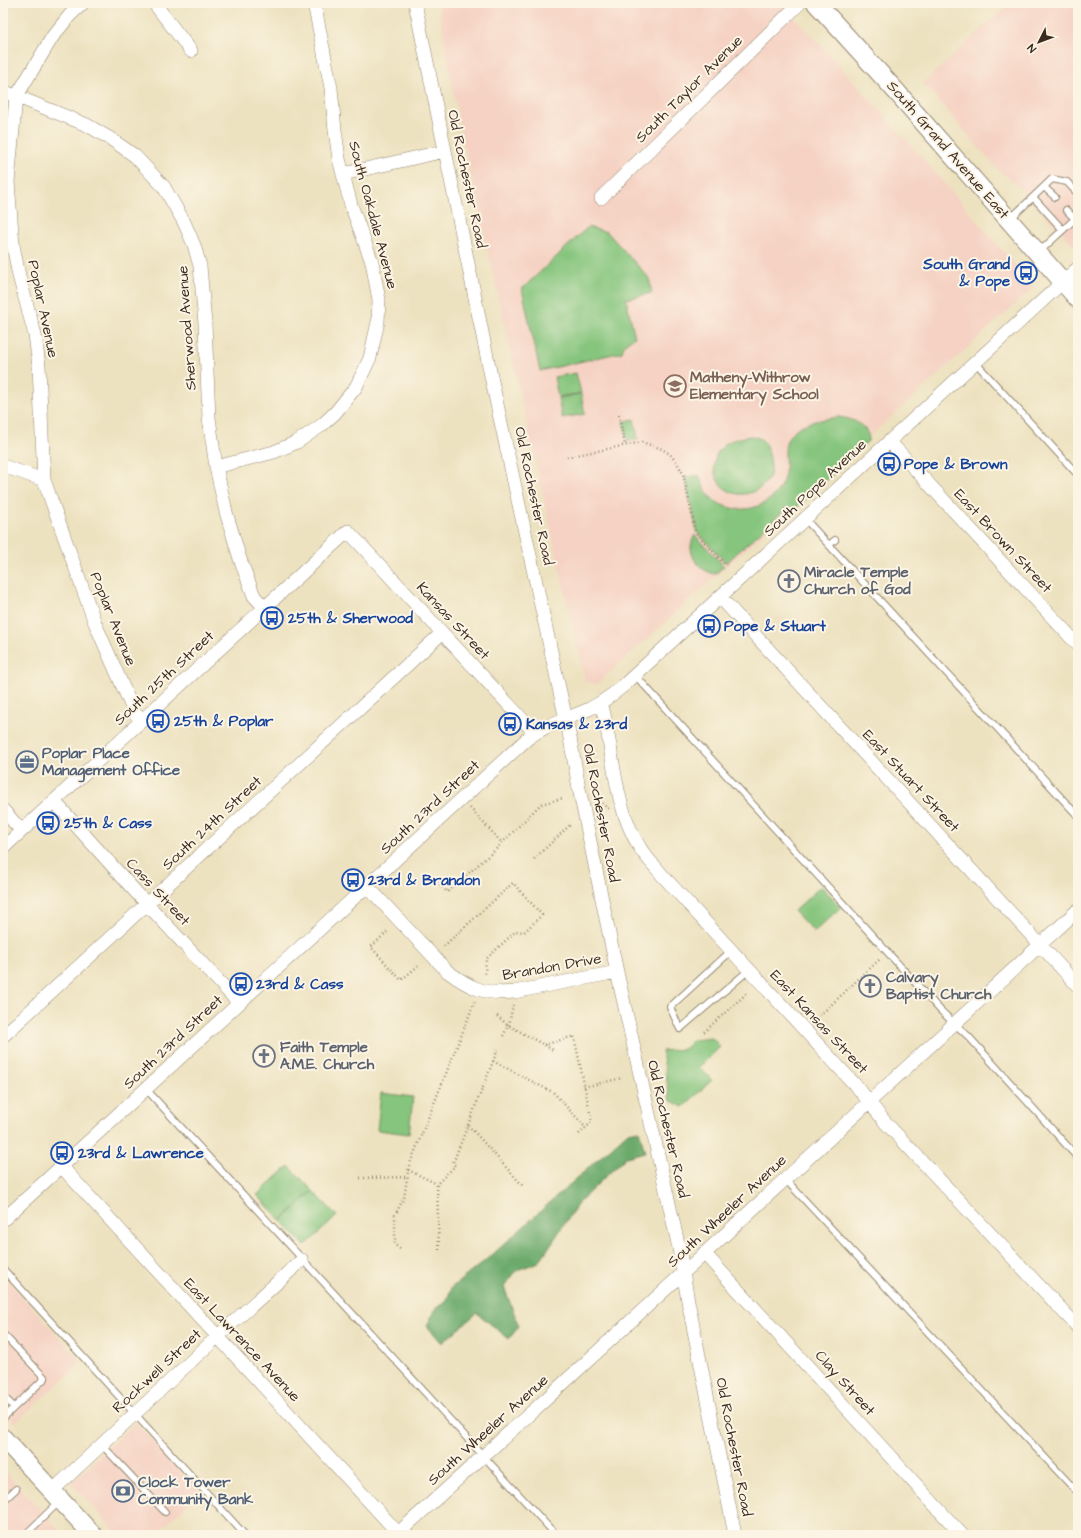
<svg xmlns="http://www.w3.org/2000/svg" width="1081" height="1538" font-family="'Architects Daughter',sans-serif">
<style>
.built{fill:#f5d2c3}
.green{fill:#85c57d;stroke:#60784e}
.forest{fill:#6caa6c;stroke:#546a45}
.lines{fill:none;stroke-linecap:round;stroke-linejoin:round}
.lane-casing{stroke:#94866f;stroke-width:8}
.street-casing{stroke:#94866f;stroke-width:14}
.secondary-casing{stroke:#94866f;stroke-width:20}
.path{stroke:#94866f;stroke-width:2.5;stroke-dasharray:1 3;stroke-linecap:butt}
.lane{stroke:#fff;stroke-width:6}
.street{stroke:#fff;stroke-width:13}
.secondary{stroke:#fff;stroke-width:18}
.labels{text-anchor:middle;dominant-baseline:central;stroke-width:4;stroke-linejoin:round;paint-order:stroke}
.street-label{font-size:15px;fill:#3b2a1e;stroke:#fcf5e5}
.transit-label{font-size:15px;font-weight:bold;fill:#164399;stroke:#fcf5e5;text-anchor:start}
.education-label{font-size:15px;font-weight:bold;fill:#785e54;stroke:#fcf5e5;text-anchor:start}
.worship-label{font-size:15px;font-weight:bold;fill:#5b616d;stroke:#fcf5e5;text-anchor:start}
.service-label{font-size:15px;font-weight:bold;fill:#4e5e75;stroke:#fcf5e5;text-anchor:start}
</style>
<rect width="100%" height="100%" fill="#fcf5e5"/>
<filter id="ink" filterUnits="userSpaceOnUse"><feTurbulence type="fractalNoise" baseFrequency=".025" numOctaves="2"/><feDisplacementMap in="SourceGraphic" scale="8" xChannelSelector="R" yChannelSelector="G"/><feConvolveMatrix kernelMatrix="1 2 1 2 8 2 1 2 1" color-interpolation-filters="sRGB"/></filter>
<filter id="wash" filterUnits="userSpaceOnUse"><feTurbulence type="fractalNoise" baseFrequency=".012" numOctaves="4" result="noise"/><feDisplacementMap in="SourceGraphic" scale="16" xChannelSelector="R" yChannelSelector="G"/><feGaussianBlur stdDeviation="0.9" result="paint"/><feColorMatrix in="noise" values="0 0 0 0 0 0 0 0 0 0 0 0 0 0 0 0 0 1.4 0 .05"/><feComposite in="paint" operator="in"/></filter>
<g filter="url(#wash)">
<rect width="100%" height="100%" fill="#ede2c0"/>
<path class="built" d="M 438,3 L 781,3 L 839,65 L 947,186 L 1033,286 L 1031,290 L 964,351 L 596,685 L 585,681 L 460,128 Z
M 1008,3 L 1078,3 L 1078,248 L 1077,249 L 1016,184 L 998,170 L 923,83 L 1009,4 Z
M 3,1275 L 82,1362 L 15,1423 L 3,1410 Z
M 135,1422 L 200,1492 L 155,1535 L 119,1535 L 71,1483 Z
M 3,1469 L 63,1535 L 3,1535 Z"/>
<path class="green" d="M 588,227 L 607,232 L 649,278 L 652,293 L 626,299 L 635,337 C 627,341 624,344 622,352 L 540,371 L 522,289 Z
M 576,373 L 581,393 L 558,397 L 554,377 Z
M 581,394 L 585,414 L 562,418 L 558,398 Z
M 838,417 C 852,418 868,425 869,440 L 795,509 L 787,508 L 726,563 L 697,532 L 685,477 L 699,475 C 703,487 709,500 722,505 C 749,517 780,502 785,473 C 787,460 781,446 791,434 C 801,421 823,420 838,417 Z
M 634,419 L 638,439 L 628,441 L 623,422 Z
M 751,436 C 756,437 761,438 764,442 C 769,450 773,467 770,475 C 764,491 743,499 729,491 C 713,483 709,460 722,447 C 730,439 740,438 751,436 Z
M 695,535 L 724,566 L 715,574 C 703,572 691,560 691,547 C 691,543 693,539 695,535 Z
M 821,886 L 841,907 L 814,932 L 794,911 Z
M 712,1038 L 720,1047 L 699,1067 L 712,1080 L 683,1107 L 670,1100 L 662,1051 L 684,1049 L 693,1040 Z
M 381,1093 L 413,1097 L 409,1134 L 377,1130 Z
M 289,1166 L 313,1191 L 281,1220 L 257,1195 Z
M 313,1191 L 337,1216 L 305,1246 L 281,1221 Z"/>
<path class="forest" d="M 639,1130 L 645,1152 L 626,1157 L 579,1202 L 539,1262 L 517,1270 L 504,1287 L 519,1326 L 509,1339 L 477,1313 L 442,1343 L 427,1326 L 434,1310 L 447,1300 L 451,1288 L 492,1255 L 628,1132 Z"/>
</g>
<g filter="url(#ink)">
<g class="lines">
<g class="lane-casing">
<path id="lane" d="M 1044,187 L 1055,197
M 1033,197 L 1063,230
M 1066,210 L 1078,222
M 1009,220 L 1052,179 L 1067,182 L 1078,194
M 1039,252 L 1078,216
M 975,362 L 1078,475
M 805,519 L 1078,816
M 829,545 L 835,540
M 635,675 L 941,1011 L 969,1037 L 1078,1158
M 731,951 L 670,1007 L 680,1029 L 749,970
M 146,1089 L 556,1535
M 785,1179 L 1078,1493
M 3,1269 L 245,1535
M 3,1334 L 45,1378 L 3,1418
M 3,1396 L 14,1407
M 102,1445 L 165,1512
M 3,1501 L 16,1489
M 25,1535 L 60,1501"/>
</g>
<g class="street-casing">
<path id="street" d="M 83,3 L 70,15 L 53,36 L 16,97 L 8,182 L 13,245 L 19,276 L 35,335 L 39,366 L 44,480 L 95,623 L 134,712 L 141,721
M 154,3 L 191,51
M 415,3 L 493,386 L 570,738 L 579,788 L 617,972 L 679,1248 L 688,1301 L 735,1535
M 3,91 L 87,125 L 111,139 L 135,156 L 164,187 L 184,222 L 194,245 L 200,266 L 205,324 L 209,418 L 216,467 L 226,512 L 240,559 L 254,596 L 264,607
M 343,174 L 445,151
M 601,198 L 800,3
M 889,441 L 1078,645
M 3,466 L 44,480
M 216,467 L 274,452 L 297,442 L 322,425 L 335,413 L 356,387 L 370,358 L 373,344 L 378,322 L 379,300 L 372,262 L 351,205 L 339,159 L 335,130 L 331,88 L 314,3
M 720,597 L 1078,986
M 601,702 C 614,750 613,804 639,846 C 645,857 655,866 662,875 L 858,1088 L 885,1122 L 1078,1327
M 54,801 L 134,890 L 239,1003
M 3,810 L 21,830
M 3,848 L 348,531 L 535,733
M 367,886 L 447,971 C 470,988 484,995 514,992 L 617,972
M 3,1036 L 442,633
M 61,1166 L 400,1535
M 3,1220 L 527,739 C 543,726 561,721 580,713 C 596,707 610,697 623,686 L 1078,268
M 704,1253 L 962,1535
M 52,1491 L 217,1337 L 302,1260
M 396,1535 L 544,1401 L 1078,910"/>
</g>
<g class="secondary-casing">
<path id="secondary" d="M 816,3 L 895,90 L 1078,299
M 3,1438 L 93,1535"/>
</g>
<path class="path" d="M 619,415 L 625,445
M 567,457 L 642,442 L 662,449 L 670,454 L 677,463 L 683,473 L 696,533 L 726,566
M 593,795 L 609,809
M 470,808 L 502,843
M 534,859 L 570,825
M 437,881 L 447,892 L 494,851 L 541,804 L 564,798
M 387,932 L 371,947 L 401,980 L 418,966
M 444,946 L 513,883 L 542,915 L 524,932 L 516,931 L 486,959 L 485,974
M 497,1016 L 508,1025 L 555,1051
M 817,1018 L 881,958
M 704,1032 L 747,993
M 503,1036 L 509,1024 L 513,1005
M 544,1045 L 574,1036 L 592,1122 L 577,1136
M 493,1061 L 554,1093 L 586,1128
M 584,1087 L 622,1078
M 468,1125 L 523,1186
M 408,1170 L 437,1184
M 360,1178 L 407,1177
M 400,1249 L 395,1245 L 395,1215 L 404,1198 L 409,1166 L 475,1001
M 439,1250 L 437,1184 L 455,1166 L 453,1163 L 498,1049
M 61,1535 L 65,1532"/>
<use href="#lane" class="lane"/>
<use href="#street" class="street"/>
<use href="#secondary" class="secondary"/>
</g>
</g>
<defs>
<g id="bus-ring" transform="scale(1.15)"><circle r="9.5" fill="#fcf5e5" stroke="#1a4fb4" stroke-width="1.5"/><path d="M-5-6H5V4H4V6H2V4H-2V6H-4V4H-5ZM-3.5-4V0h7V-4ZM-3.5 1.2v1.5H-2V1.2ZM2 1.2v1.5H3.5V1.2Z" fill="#1a4fb4"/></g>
<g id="school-ring" transform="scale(1.15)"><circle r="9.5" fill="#fcf5e5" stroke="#8d6e63" stroke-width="1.5"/><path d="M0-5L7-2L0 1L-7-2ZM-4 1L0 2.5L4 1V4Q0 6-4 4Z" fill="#8d6e63"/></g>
<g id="church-ring" transform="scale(1.15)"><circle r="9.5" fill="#fcf5e5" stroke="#6b7280" stroke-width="1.5"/><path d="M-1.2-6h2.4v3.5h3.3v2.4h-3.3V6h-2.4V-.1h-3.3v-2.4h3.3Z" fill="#6b7280"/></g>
<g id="office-ring" transform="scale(1.15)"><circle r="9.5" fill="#fcf5e5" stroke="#5c6f8a" stroke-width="1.5"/><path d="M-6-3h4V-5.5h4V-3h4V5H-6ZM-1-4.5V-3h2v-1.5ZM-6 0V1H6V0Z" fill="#5c6f8a"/></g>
<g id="bank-ring" transform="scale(1.15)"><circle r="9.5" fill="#fcf5e5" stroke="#5c6f8a" stroke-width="1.5"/><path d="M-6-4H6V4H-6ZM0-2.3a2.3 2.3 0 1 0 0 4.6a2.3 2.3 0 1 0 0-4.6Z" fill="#5c6f8a"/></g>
</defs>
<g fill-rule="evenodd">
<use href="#bus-ring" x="1026" y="273"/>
<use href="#school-ring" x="675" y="386"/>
<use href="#bus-ring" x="889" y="464"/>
<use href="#church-ring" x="789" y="581"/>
<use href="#bus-ring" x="272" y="618"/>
<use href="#bus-ring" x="709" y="626"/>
<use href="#bus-ring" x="158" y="721"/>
<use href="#bus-ring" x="510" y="724"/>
<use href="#office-ring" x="27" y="762"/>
<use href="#bus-ring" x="48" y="823"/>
<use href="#bus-ring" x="353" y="880"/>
<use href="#bus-ring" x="241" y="984"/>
<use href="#church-ring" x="870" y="986"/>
<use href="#church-ring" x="264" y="1056"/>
<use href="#bus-ring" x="62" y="1153"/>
<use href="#bank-ring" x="123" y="1491"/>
</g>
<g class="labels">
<g class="street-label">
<text transform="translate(689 89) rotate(-45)">South Taylor Avenue</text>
<text transform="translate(948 150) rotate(49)">South Grand Avenue East</text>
<text transform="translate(467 179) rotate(78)">Old Rochester Road</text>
<text transform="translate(373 215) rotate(75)">South Oakdale Avenue</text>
<text transform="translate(43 309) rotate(78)">Poplar Avenue</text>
<text transform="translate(187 328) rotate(-94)">Sherwood Avenue</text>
<text transform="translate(815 488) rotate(-43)">South Pope Avenue</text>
<text transform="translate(534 496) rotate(78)">Old Rochester Road</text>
<text transform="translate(1003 541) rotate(47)">East Brown Street</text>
<text transform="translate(113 619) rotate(68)">Poplar Avenue</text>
<text transform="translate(453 621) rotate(47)">Kansas Street</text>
<text transform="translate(164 678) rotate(-43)">South 25th Street</text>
<text transform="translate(911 781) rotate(47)">East Stuart Street</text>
<text transform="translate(430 807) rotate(-43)">South 23rd Street</text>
<text transform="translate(601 813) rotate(79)">Old Rochester Road</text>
<text transform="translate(212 823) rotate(-43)">South 24th Street</text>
<text transform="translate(158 892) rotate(47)">Cass Street</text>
<text transform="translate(552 967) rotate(-10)">Brandon Drive</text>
<text transform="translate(819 1022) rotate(47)">East Kansas Street</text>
<text transform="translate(173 1042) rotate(-43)">South 23rd Street</text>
<text transform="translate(668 1129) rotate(77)">Old Rochester Road</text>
<text transform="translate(727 1211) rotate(-43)">South Wheeler Avenue</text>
<text transform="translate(242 1340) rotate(47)">East Lawrence Avenue</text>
<text transform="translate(157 1371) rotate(-43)">Rockwell Street</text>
<text transform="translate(845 1383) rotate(48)">Clay Street</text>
<text transform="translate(488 1430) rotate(-42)">South Wheeler Avenue</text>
<text transform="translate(734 1447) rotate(79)">Old Rochester Road</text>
</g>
<g class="transit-label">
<text x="1010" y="264" text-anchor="end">South Grand<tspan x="1010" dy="17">&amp; Pope</tspan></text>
<text x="904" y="464">Pope &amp; Brown</text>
<text x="288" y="618">25th &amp; Sherwood</text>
<text x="724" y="626">Pope &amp; Stuart</text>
<text x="174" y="721">25th &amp; Poplar</text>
<text x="526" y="724">Kansas &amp; 23rd</text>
<text x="64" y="823">25th &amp; Cass</text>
<text x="368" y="880">23rd &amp; Brandon</text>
<text x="256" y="984">23rd &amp; Cass</text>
<text x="78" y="1153">23rd &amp; Lawrence</text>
</g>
<g class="education-label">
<text x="690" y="377">Matheny-Withrow<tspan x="690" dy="17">Elementary School</tspan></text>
</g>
<g class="worship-label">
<text x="804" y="572">Miracle Temple<tspan x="804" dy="17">Church of God</tspan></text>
<text x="886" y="977">Calvary<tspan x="886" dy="17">Baptist Church</tspan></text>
<text x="280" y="1047">Faith Temple<tspan x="280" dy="17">A.M.E. Church</tspan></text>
</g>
<g class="service-label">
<text x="42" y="753">Poplar Place<tspan x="42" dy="17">Management Office</tspan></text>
<text x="138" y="1482">Clock Tower<tspan x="138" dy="17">Community Bank</tspan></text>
</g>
</g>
<rect width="1081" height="1538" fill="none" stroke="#fcf5e5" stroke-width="16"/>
<g transform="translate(1039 42) rotate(228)" stroke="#fcf5e5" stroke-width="3" paint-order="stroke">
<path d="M0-3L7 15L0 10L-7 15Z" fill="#3b2a1e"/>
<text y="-6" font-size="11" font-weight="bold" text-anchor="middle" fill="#3b2a1e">N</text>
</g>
</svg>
